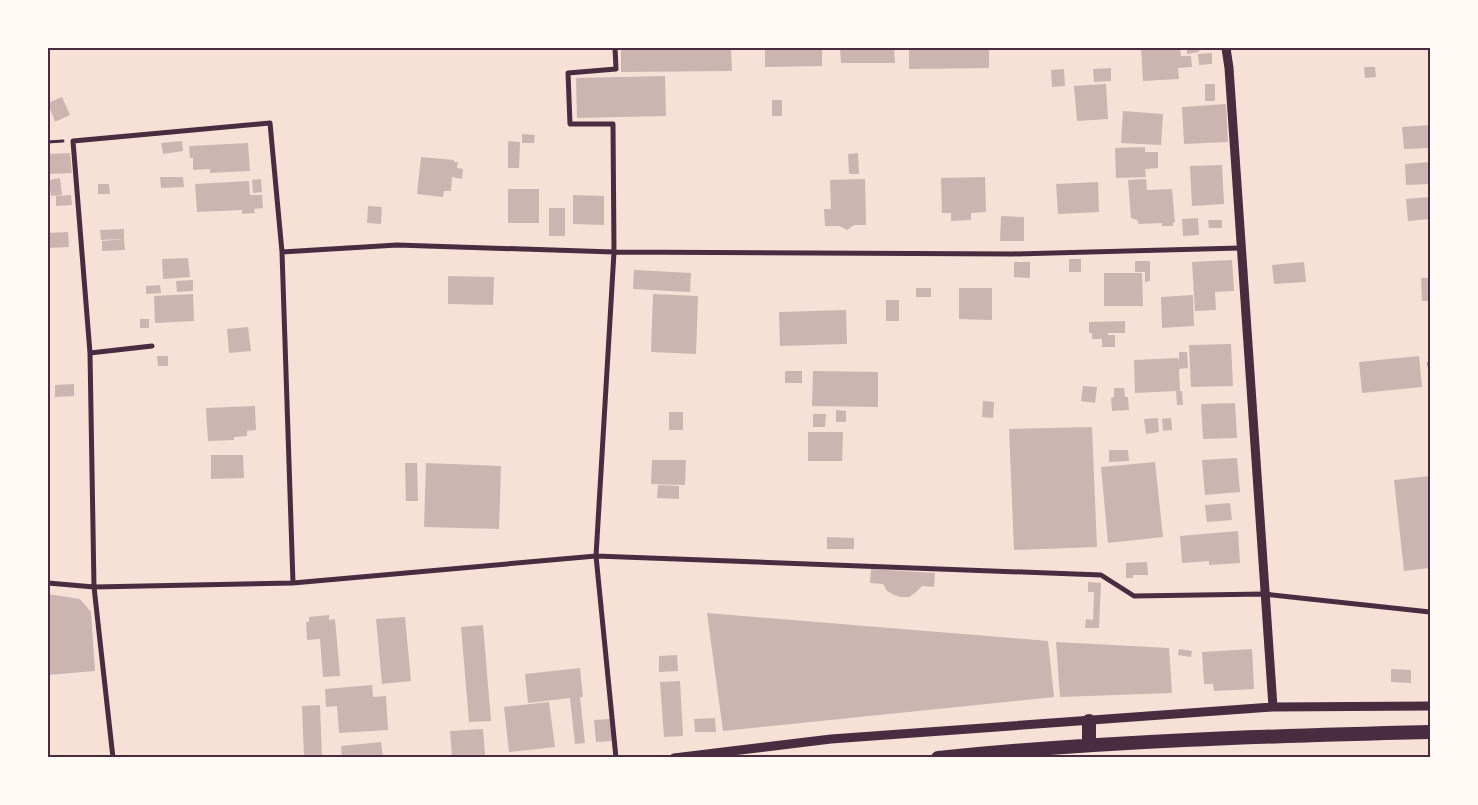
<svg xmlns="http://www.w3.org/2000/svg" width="1478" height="805" font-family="'Public Sans',sans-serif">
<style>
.building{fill:#ccb4b1}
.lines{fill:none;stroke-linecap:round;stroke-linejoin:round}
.path{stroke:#4a2c40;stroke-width:3}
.minor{stroke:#4a2c40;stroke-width:5}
.tertiary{stroke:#4a2c40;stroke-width:9}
.trunk{stroke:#4a2c40;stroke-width:14}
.neatline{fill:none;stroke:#4a2c40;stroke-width:2}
</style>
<rect width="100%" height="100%" fill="#f7e1d7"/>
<path class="building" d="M 621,48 L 731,48 L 732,71 L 621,72 Z
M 765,48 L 822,48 L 822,66 L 765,67 Z
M 840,48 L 894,48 L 895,63 L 841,63 Z
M 909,48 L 989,48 L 989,68 L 909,69 Z
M 1141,48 L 1180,48 L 1181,56 L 1191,56 L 1192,67 L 1178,68 L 1179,79 L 1143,81 Z
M 1187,48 L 1199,48 L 1199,52 L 1187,54 Z
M 1212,53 L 1212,64 L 1199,65 L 1198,54 Z
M 1364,67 L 1375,67 L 1376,77 L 1365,78 Z
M 1111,68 L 1111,81 L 1094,82 L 1093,69 Z
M 1064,69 L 1065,86 L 1052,87 L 1051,70 Z
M 665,76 L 666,116 L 577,118 L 576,78 Z
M 1106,84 L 1108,119 L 1077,121 L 1074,86 Z
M 1205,84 L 1215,84 L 1215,101 L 1205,101 Z
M 62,97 L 70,115 L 55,122 L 48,103 Z
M 772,100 L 782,100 L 782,116 L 772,116 Z
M 1226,104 L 1228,142 L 1184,144 L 1182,107 Z
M 1123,111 L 1163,114 L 1161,145 L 1121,143 Z
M 1430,125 L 1430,148 L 1404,149 L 1402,127 Z
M 522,134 L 535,135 L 534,143 L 522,143 Z
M 182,141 L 183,151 L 163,154 L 161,143 Z
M 508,141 L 520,142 L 519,168 L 508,168 Z
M 248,143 L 250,171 L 210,173 L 210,169 L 193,170 L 193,158 L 190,158 L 189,146 Z
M 1145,147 L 1145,152 L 1158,152 L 1158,168 L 1145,169 L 1146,177 L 1116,178 L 1115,148 Z
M 70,153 L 72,173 L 48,174 L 48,154 Z
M 858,153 L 859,174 L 849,174 L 848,154 Z
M 421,157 L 454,160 L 454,162 L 458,162 L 457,168 L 463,169 L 462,179 L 452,177 L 451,191 L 444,191 L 443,197 L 417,194 Z
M 1430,162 L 1430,184 L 1406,185 L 1405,164 Z
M 1222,165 L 1224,204 L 1192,206 L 1190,166 Z
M 160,177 L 183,177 L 184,187 L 161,188 Z
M 985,177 L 986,212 L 971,213 L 971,220 L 951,221 L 951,213 L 942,213 L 941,178 Z
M 60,178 L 62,195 L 51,196 L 49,180 Z
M 261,179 L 262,192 L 253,193 L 252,180 Z
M 865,179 L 866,225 L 854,225 L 847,230 L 839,226 L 825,226 L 824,209 L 831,209 L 830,180 Z
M 1146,179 L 1147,190 L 1172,189 L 1175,223 L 1173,222 L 1173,226 L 1162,226 L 1162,223 L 1139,224 L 1137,220 L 1131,218 L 1128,180 Z
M 249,181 L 250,195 L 262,195 L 263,208 L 254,209 L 255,213 L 242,214 L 242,210 L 197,212 L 195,184 Z
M 1098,182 L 1099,212 L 1058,214 L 1056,184 Z
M 98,184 L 109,184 L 110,194 L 98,194 Z
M 508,189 L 539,189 L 539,223 L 508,223 Z
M 71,195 L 72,205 L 56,206 L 56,196 Z
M 573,195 L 604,196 L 604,225 L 573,224 Z
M 1430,197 L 1430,219 L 1408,221 L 1406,199 Z
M 368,206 L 382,207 L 381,224 L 367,223 Z
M 549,208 L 565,208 L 565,236 L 549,236 Z
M 1001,216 L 1024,217 L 1024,241 L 1000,241 Z
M 1198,218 L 1199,235 L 1183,236 L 1182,219 Z
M 1208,220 L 1222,220 L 1222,228 L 1209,228 Z
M 124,229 L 124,239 L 101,240 L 100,230 Z
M 68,232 L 69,247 L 48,248 L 48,233 Z
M 124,239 L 125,250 L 102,251 L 102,241 Z
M 188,258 L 190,277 L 163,279 L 162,259 Z
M 1069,259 L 1081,259 L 1081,272 L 1069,272 Z
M 1232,260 L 1234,291 L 1215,292 L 1216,310 L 1195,311 L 1192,262 Z
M 1135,261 L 1150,261 L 1150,281 L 1145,282 L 1145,272 L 1135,272 Z
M 1014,262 L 1030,262 L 1030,278 L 1014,277 Z
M 1304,262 L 1306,282 L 1274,284 L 1272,265 Z
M 634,270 L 691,273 L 690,292 L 633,289 Z
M 1104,273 L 1142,273 L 1143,306 L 1104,306 Z
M 448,276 L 494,277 L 493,305 L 448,304 Z
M 1421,278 L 1430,278 L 1430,301 L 1422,301 Z
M 193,280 L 193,291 L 177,292 L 176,281 Z
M 160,285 L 161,293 L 146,294 L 146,286 Z
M 916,288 L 931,288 L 931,297 L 916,297 Z
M 959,288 L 992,288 L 992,320 L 959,319 Z
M 193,294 L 194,321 L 155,323 L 154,296 Z
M 653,294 L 698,296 L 696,354 L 651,352 Z
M 1193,295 L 1194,326 L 1162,328 L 1161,297 Z
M 886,300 L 899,300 L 899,321 L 886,321 Z
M 846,310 L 847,344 L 780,346 L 779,312 Z
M 140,319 L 149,319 L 149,328 L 140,328 Z
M 1125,321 L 1125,333 L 1108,333 L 1108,335 L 1115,335 L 1115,347 L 1102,347 L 1102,339 L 1092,339 L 1092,333 L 1089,333 L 1089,322 Z
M 248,327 L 251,351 L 229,353 L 227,329 Z
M 1231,344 L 1233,386 L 1191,387 L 1189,345 Z
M 1179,352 L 1187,352 L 1188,368 L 1179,369 L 1180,391 L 1182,391 L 1183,405 L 1177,405 L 1176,391 L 1135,393 L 1134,360 L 1178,358 L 1179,363 Z
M 157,356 L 168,356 L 168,366 L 158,366 Z
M 1419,356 L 1422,387 L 1362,393 L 1359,362 Z
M 785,371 L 802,371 L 802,383 L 785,383 Z
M 813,371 L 878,372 L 878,407 L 812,406 Z
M 74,384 L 74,396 L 55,397 L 55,385 Z
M 1083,386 L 1097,387 L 1095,403 L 1081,401 Z
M 1114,388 L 1124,388 L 1125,397 L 1128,397 L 1129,410 L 1112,411 L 1111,398 L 1114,397 Z
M 983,401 L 994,402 L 993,418 L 982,417 Z
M 1235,403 L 1237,438 L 1203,439 L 1201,404 Z
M 255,406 L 256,430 L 247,431 L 247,436 L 234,437 L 234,440 L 208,441 L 206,408 Z
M 836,410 L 846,411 L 846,422 L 836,422 Z
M 669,412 L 683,412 L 683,430 L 669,430 Z
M 813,414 L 826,414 L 825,427 L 813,427 Z
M 1158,418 L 1159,432 L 1146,434 L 1144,419 Z
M 1171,418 L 1172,430 L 1163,431 L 1162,419 Z
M 1092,427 L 1097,547 L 1014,550 L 1009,429 Z
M 808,432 L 843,432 L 842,461 L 808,461 Z
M 1109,450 L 1128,450 L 1129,461 L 1109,462 Z
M 211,455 L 243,455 L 244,478 L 211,479 Z
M 1237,458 L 1240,492 L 1205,495 L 1202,460 Z
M 652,460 L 686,460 L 685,485 L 651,484 Z
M 1155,462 L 1163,537 L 1108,543 L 1101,467 Z
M 405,463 L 417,463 L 418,501 L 406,501 Z
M 426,463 L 501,466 L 499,529 L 424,527 Z
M 1430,476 L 1430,568 L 1404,571 L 1394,480 Z
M 658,485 L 679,486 L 679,499 L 657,498 Z
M 1230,503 L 1232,520 L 1207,522 L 1205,505 Z
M 1238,531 L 1240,563 L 1209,565 L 1209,561 L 1182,563 L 1180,536 Z
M 827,537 L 854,538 L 854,549 L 827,549 Z
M 1147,562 L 1148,575 L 1133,575 L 1133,578 L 1126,578 L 1126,563 Z
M 871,569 L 935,573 L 934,587 L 922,586 L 915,593 L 909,597 L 901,597 L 894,595 L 887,591 L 883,584 L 870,583 Z
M 1088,582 L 1101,583 L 1099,628 L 1085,628 L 1086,619 L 1093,620 L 1094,592 L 1088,592 Z
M 48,594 L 80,599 L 91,612 L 95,671 L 48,675 Z
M 707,613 L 1048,641 L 1054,697 L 723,731 Z
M 329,615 L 329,620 L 335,619 L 340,676 L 323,677 L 320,639 L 307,640 L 306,622 L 309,622 L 309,617 Z
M 405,617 L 411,681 L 382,684 L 376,619 Z
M 483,625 L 491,721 L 469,722 L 461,627 Z
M 1056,642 L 1169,648 L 1172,693 L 1060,697 Z
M 1179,649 L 1192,651 L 1191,657 L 1178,655 Z
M 1252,649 L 1254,689 L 1214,691 L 1213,684 L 1204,684 L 1202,652 Z
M 677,655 L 678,671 L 659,672 L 659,656 Z
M 580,668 L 583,697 L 580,697 L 585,743 L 575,744 L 570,698 L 528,703 L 525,674 Z
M 1391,669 L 1411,670 L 1411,683 L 1391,682 Z
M 680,681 L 683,736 L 664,737 L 660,682 Z
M 372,685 L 373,697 L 386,696 L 388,730 L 339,733 L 337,706 L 326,707 L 325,689 Z
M 549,702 L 555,747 L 509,752 L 504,707 Z
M 320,705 L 322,758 L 304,758 L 302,706 Z
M 715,718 L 716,732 L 695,732 L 694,719 Z
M 610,719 L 612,741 L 596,742 L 594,720 Z
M 483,729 L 485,755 L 452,757 L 450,731 Z
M 381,742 L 383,758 L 342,758 L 341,746 Z"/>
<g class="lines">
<path class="path" d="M 48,142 L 63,141
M 1429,363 L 1430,373"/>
<path class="minor" d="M 615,48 L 616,69 L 568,73 L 570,124 L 613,124 L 614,252 L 596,556 L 616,758
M 282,252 L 397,245 L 614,252 L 1013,254 L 1240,248
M 90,353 L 152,346
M 48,583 L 94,587 L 293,583 L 596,556 L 1101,575 L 1134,596 L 1264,594 L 1430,612
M 113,758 L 94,587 L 90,353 L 73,141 L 270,123 L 282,252 L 293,583"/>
<path class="tertiary" d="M 1226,48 L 1229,68 L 1273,707
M 674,758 L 831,739 L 1273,707 L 1430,706"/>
<path class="trunk" d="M 1089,721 L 1089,745
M 938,758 C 1102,741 1266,736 1430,732"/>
</g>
<rect width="1478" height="805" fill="none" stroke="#fffaf5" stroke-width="98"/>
<rect x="49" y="49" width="1380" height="707" class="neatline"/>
</svg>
